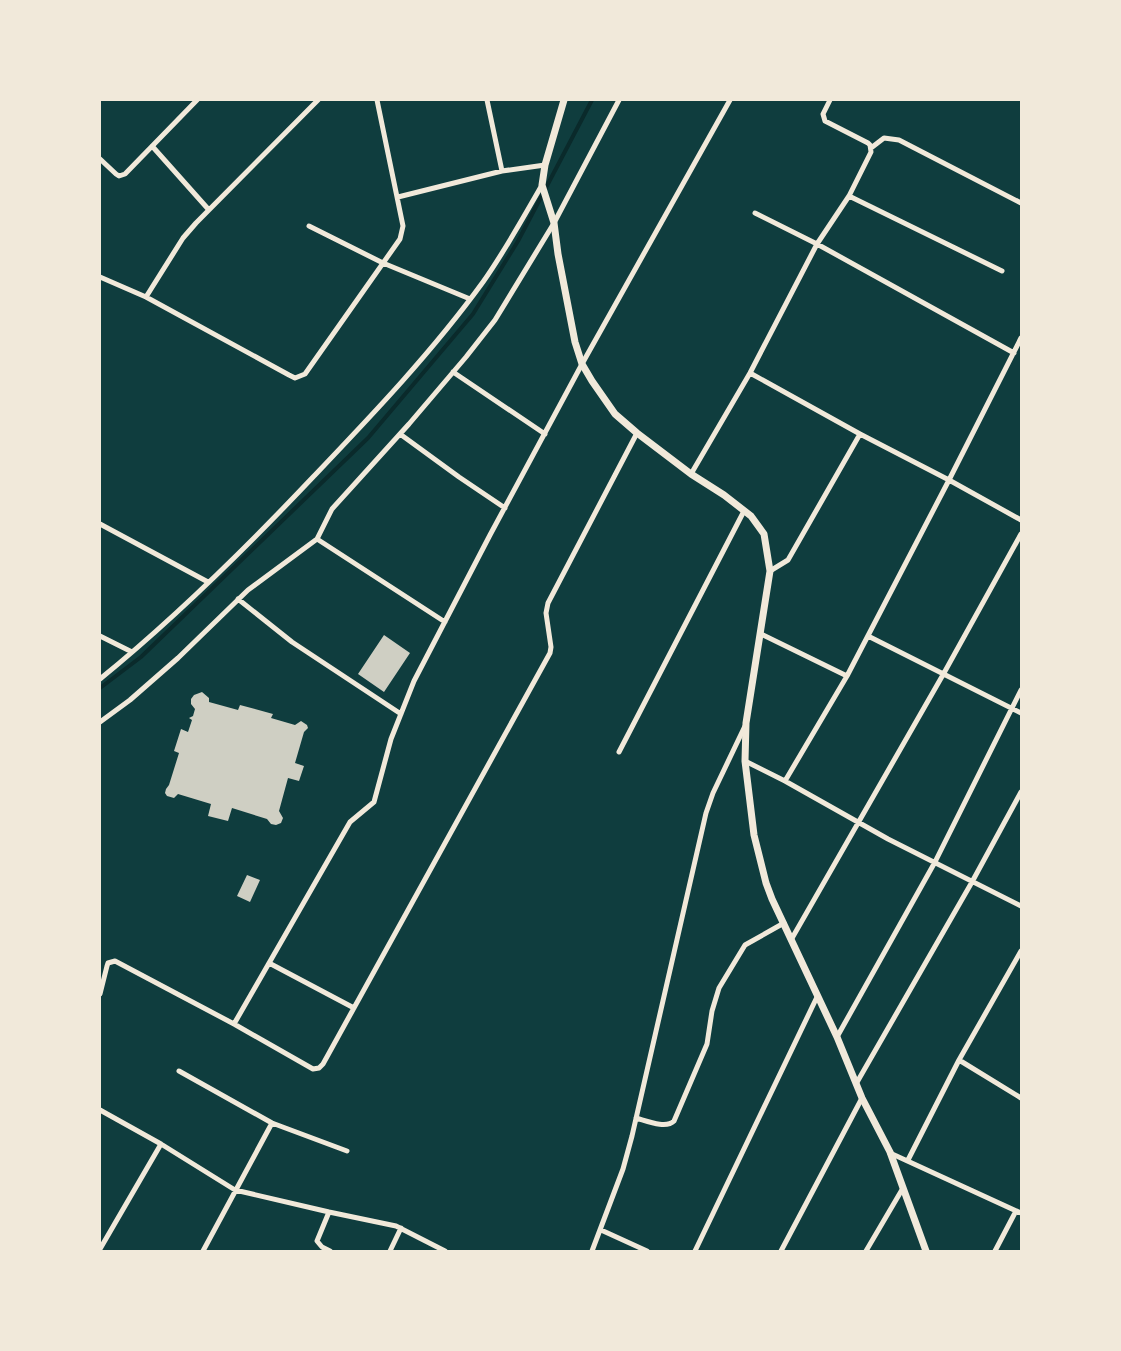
<svg xmlns="http://www.w3.org/2000/svg" width="1121" height="1351" font-family="'PT Sans',sans-serif">
<style>
.lines{fill:none;stroke-linecap:round;stroke-linejoin:round}
.stream{stroke:#0a2a2b;stroke-width:4}
.building{fill:#cfcfc3}
.minor{stroke:#f1e9da;stroke-width:5}
.tertiary{stroke:#f1e9da;stroke-width:7}
</style>
<rect width="100%" height="100%" fill="#0f3d3e"/>
<g class="lines">
<path class="stream" d="M 100,688 L 141,657 L 368,438 L 473,314 L 518,241 L 592,100"/>
</g>
<path class="building" d="M 384,635 L 410,653 L 384,692 L 358,674 Z
M 202,692 L 209,698 L 209,702 L 238,710 L 240,705 L 273,714 L 271,718 L 295,725 L 301,721 L 307,725 L 308,728 L 304,732 L 295,763 L 304,766 L 299,781 L 288,778 L 279,811 L 283,818 L 281,823 L 276,825 L 271,824 L 267,819 L 232,808 L 228,821 L 208,816 L 211,804 L 178,794 L 174,798 L 167,796 L 165,793 L 166,789 L 169,785 L 179,753 L 174,751 L 181,729 L 188,732 L 192,720 L 189,718 L 193,716 L 195,709 L 191,704 L 191,699 L 194,695 Z
M 247,875 L 260,880 L 250,902 L 237,896 Z"/>
<g class="lines">
<path class="minor" d="M 487,100 L 502,171
M 152,146 L 209,210
M 871,148 L 884,138 L 899,140 L 1021,203
M 100,159 L 116,174 L 119,176 L 125,174 L 197,100
M 849,196 L 1002,271
M 398,197 L 502,171 L 545,165
M 755,213 L 817,244 L 1014,353
M 309,226 L 383,263 L 470,299
M 100,277 L 146,297 L 289,375 L 295,378 L 305,374 L 400,239 L 403,226 L 377,100
M 146,297 L 183,238 L 196,223 L 318,100
M 453,372 L 545,434
M 750,373 L 860,434 L 949,480 L 1021,520
M 400,434 L 459,477 L 505,508
M 691,474 L 750,373 L 817,244 L 849,196 L 871,152 L 870,145 L 868,143 L 825,121 L 823,114 L 830,100
M 100,524 L 208,582
M 317,539 L 445,622
M 770,571 L 788,560 L 860,434
M 238,599 L 292,642 L 401,714
M 761,634 L 847,676 L 949,480 L 1021,338
M 100,636 L 132,652
M 868,636 L 1021,713
M 100,679 C 176,617 247,547 314,476 C 373,414 433,351 483,282 C 505,251 523,218 542,185
M 100,722 L 130,700 L 178,658 L 248,590 L 317,539 L 332,509 L 409,424 L 466,357 L 495,320 L 554,223 L 619,100
M 619,752 L 744,511
M 745,761 L 785,781 L 888,839 L 1021,906
M 785,781 L 847,676
M 791,940 L 944,673 L 1021,534
M 269,963 L 354,1008
M 100,994 L 107,966 L 108,963 L 115,961 L 234,1024 L 313,1069 L 319,1068 L 323,1064 L 550,653 L 551,647 L 546,613 L 548,603 L 637,433
M 234,1024 L 350,822 L 374,802 L 391,739 L 414,681 L 490,535 L 582,364 L 730,100
M 837,1037 L 935,862 L 1021,690
M 959,1060 L 1021,1098
M 179,1071 L 272,1123 L 347,1151
M 856,1084 L 972,882 L 1021,792
M 100,1110 L 161,1144 L 235,1190 L 329,1212 L 396,1226 L 445,1251
M 636,1118 C 647,1121 666,1129 674,1121 L 707,1044 L 712,1011 L 719,988 L 745,945 L 784,923
M 890,1153 L 1021,1213
M 908,1160 L 959,1060 L 1021,951
M 329,1212 L 317,1241 L 322,1247 L 330,1251
M 601,1230 L 647,1251
M 100,1249 L 161,1144
M 203,1251 L 272,1123
M 390,1251 L 401,1228
M 592,1251 L 623,1169 L 632,1136 L 706,813 L 713,793 L 745,726
M 695,1251 L 817,997
M 781,1251 L 862,1098
M 866,1251 L 903,1188
M 995,1251 L 1016,1211"/>
<path class="tertiary" d="M 564,100 L 545,165 L 542,185 L 554,223 L 558,254 L 575,342 L 582,364 L 592,381 L 615,414 L 637,433 L 691,474 L 724,495 L 751,516 L 764,534 L 770,571 L 746,723 L 745,761 L 754,835 L 766,883 L 772,899 L 837,1037 L 862,1098 L 890,1152 L 926,1251"/>
</g>
<rect width="1121" height="1351" fill="none" stroke="#f1e9da" stroke-width="202"/>
</svg>
